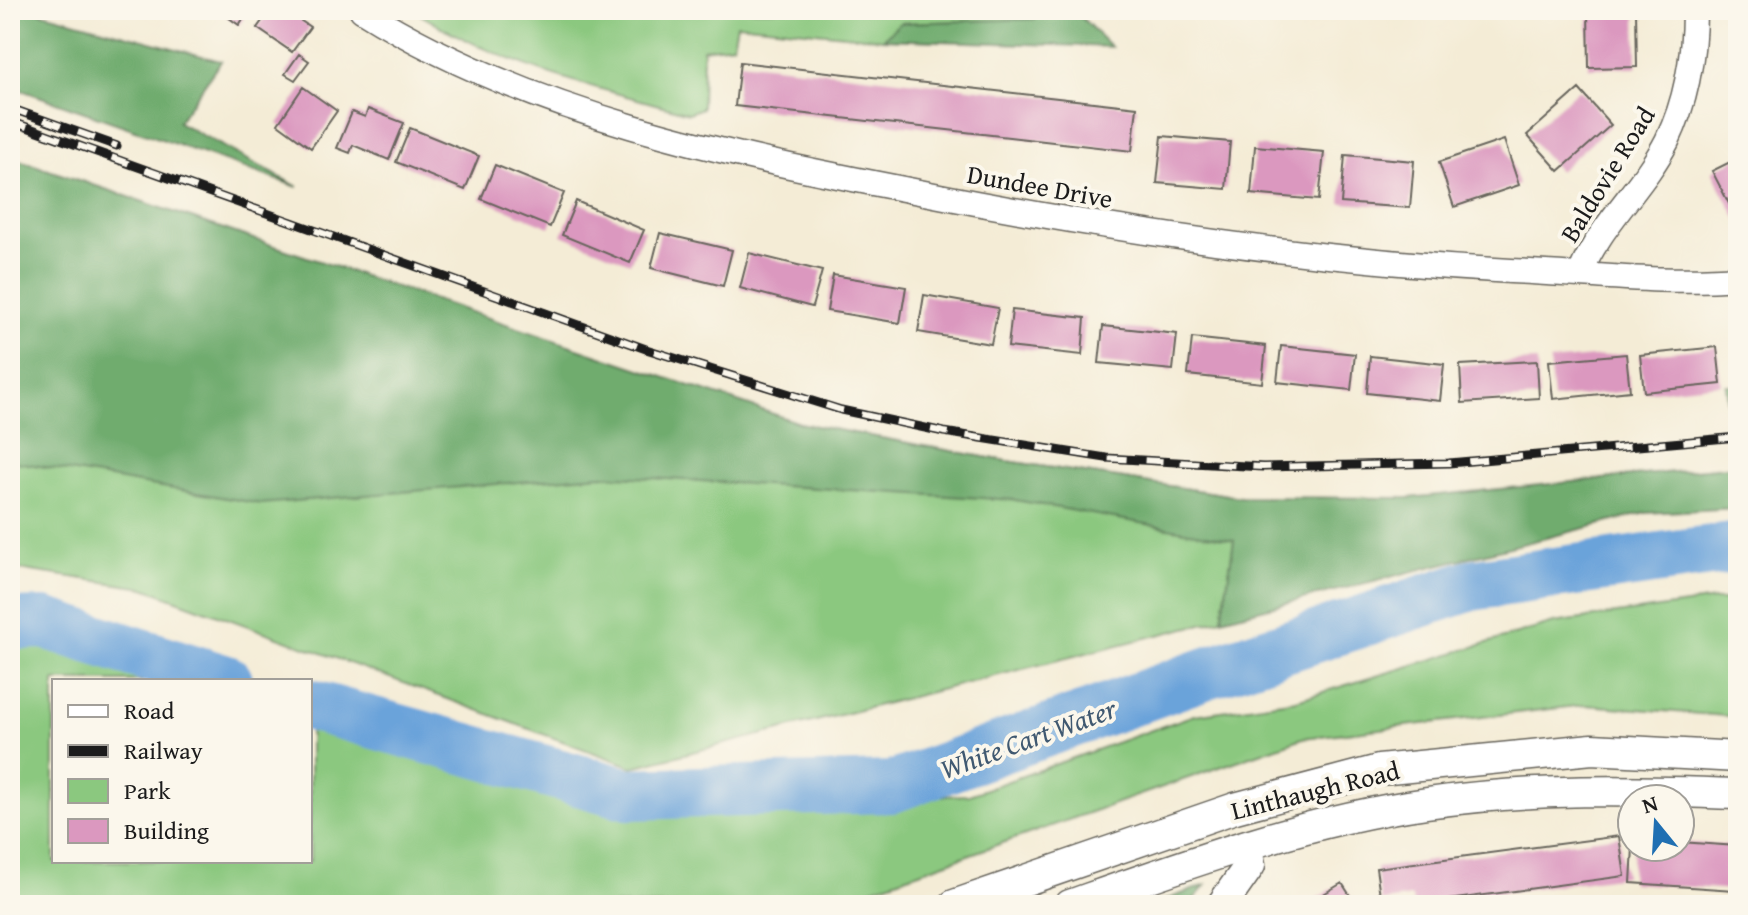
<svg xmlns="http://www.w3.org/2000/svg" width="1748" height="915" font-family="'Gentium Book Plus',serif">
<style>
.green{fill:#8bc87f;stroke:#54724e;stroke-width:2}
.forest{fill:#70ac6e;stroke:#466445;stroke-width:2}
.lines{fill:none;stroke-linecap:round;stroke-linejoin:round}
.river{stroke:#6ba3da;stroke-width:52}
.building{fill:#db98bf}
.minor-casing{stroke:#68655d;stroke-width:27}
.tertiary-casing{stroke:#68655d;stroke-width:33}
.minor{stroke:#fff;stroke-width:24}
.tertiary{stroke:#fff;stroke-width:30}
.rail-casing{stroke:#1c1c1c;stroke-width:9}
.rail{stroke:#fbf7ec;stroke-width:6;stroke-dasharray:18;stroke-linecap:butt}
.labels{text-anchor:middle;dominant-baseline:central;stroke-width:8;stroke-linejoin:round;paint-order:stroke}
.street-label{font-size:26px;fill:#1c1c1c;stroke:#fbf7ec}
.water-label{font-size:28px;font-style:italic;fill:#405971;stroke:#fbf7ec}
</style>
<rect width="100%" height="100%" fill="#fbf7ec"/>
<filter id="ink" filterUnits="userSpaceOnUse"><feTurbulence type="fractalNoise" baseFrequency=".0125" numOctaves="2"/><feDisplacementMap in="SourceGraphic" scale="16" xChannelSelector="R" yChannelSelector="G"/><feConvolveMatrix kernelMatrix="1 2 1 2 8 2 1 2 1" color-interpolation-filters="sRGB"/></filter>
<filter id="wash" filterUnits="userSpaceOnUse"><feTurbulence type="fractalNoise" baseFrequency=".006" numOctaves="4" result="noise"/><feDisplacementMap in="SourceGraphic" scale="32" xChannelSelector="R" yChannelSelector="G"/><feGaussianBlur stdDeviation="1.8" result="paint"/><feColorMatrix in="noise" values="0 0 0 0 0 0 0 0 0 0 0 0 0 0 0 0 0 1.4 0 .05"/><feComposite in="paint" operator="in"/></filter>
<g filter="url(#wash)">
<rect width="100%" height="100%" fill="#f4ecd6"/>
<path class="green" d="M 413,10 L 1034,10 L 1036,19 L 900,23 L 883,39 L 737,24 L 733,45 L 703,49 L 702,108 L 689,113 C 589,86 502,67 413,10 Z
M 10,157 L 800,423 L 995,459 L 1241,497 L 1222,619 L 633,767 L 144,588 L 10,568 Z
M 1714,600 L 1738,600 L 1738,717 L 1585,705 L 1303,738 L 825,905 L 10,905 L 10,631 L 189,681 L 54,681 L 54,861 L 310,861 L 310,715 L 637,807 L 969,795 L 1194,715 L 1296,700 L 1554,623 Z"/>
<path class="forest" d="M 10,10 L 33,10 L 221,61 L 178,122 L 298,187 L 10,86 Z
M 1034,10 L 1074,10 L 1111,47 L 883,39 L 900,23 L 1035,19 Z
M 10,157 L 800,423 L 995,459 L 1241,497 L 1408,498 L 1735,466 L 1726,385 L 1738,385 L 1738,508 L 1646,513 L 1222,619 L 1234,540 L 1015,500 L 601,475 L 261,504 L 10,461 Z
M 1206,885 L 1189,905 L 1151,905 Z"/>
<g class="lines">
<path class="river" d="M 10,624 L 44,623 L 227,681
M 310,705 L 628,794 L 892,787 L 1207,673 L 1471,585 L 1738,547"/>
</g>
<g id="blocks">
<path class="building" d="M 218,10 L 249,10 L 239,25 Z
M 270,10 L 285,10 L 310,27 L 292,52 L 257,28 Z
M 1588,10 L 1636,10 L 1637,67 L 1589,68 Z
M 299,54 L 309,61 L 295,80 L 285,74 Z
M 740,62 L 1137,107 L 1132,151 L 735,106 Z
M 303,87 L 337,111 L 311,148 L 278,124 Z
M 1579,89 L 1611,125 L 1559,171 L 1527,135 Z
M 368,109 L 404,123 L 389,160 L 353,145 L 350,153 L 337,148 L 352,112 L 365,117 Z
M 410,128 L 479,156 L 465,190 L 396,162 Z
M 1162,136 L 1230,142 L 1226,189 L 1157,183 Z
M 1504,140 L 1519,185 L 1454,207 L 1439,162 Z
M 1255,146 L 1324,152 L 1319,200 L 1251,194 Z
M 1345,155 L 1414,161 L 1410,208 L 1341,203 Z
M 1738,158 L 1738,221 L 1712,171 Z
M 495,165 L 564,193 L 550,227 L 481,199 Z
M 576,201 L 644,230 L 630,263 L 562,235 Z
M 660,233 L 732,250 L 723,286 L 651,268 Z
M 749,253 L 822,271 L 812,307 L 740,288 Z
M 833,275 L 906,287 L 900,323 L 827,311 Z
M 924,295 L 998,308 L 991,344 L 918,332 Z
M 1012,310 L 1085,318 L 1082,355 L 1008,347 Z
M 1103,326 L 1177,334 L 1173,370 L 1099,363 Z
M 1192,338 L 1266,346 L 1262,383 L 1188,375 Z
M 1281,346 L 1355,354 L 1351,390 L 1277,382 Z
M 1717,347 L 1721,384 L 1644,392 L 1640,355 Z
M 1626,354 L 1630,391 L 1553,399 L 1549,361 Z
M 1370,356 L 1444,364 L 1440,401 L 1367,393 Z
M 1537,361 L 1539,398 L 1462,403 L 1460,365 Z
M 1619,836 L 1625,876 L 1440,901 L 1441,905 L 1413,905 L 1412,897 L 1381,902 L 1376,868 Z
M 1680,842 L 1737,846 L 1734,890 L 1631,883 L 1633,847 L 1680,847 Z
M 1342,883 L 1356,905 L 1305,905 Z"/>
</g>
</g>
<g filter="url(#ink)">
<use href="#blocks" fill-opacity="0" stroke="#68655d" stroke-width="2"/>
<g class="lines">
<g class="minor-casing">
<path id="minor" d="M 362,10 C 529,115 728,155 919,192 C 1115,231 1311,260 1511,271 C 1586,274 1663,284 1738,278
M 1580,274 C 1600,224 1643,188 1667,141 C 1687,100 1694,55 1694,10"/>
</g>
<g class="tertiary-casing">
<path id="tertiary" d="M 954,905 L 1235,808 L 1379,770 L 1592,749 L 1738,757
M 1070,905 C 1186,864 1306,820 1427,803 C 1531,788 1634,790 1738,794
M 1222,905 L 1250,865 L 1247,846"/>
</g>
<use href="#minor" class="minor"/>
<use href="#tertiary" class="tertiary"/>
<g class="rail-casing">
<path id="rail" d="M 10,108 L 117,146
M 10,121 L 646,349 L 841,410 L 944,432 L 1106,458 L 1263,467 L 1449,463 L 1738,437"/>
</g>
<use href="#rail" class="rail"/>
</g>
</g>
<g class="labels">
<g class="street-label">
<text transform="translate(1607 174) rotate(-58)">Baldovie Road</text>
<text transform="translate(1040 186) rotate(10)">Dundee Drive</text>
<text transform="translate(1315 790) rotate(-14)">Linthaugh Road</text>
</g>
<g class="water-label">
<text transform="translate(1028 738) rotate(-20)">White Cart Water</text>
</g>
</g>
<rect width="1748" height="915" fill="none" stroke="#fbf7ec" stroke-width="40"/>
<rect x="52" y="679" width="260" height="184" fill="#fbf7ec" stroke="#a29f99" stroke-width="2"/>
<rect x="68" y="705" width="40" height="12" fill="#ffffff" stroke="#a29f99" stroke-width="2"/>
<text x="124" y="719" font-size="24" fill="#1c1c1c">Road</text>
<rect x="68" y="745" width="40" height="12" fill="#1c1c1c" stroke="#a29f99" stroke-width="2"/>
<text x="124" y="759" font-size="24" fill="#1c1c1c">Railway</text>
<rect x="68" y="779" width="40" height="24" fill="#8bc87f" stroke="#a29f99" stroke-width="2"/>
<text x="124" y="799" font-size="24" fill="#1c1c1c">Park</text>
<rect x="68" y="819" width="40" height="24" fill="#db98bf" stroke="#a29f99" stroke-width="2"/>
<text x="124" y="839" font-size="24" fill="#1c1c1c">Building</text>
<g transform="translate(1656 823) rotate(342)"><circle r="38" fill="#fbf7ec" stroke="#a29f99" stroke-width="2"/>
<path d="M0-6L14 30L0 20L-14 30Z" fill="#1f6fb2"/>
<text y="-12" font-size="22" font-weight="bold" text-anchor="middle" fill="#1c1c1c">N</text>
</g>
</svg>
